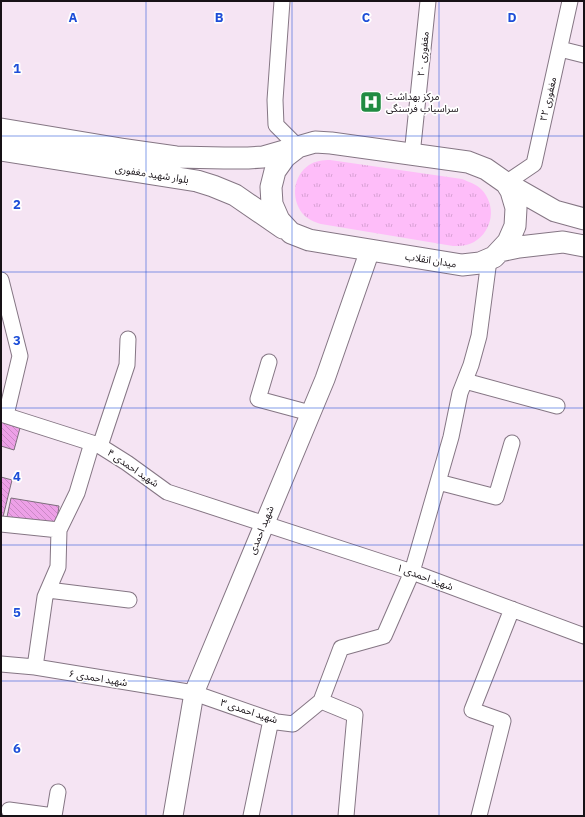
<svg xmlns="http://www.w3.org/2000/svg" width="585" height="817" font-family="'IBM Plex Sans','Noto Sans Arabic',sans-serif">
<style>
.park{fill:url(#park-tufts)}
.building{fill:url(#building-back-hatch);stroke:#7d6e7c}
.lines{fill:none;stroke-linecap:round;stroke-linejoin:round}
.minor-casing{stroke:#857684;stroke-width:17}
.tertiary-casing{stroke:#857684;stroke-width:21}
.secondary-casing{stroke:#857684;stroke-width:23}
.minor{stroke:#fff;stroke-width:15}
.tertiary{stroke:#fff;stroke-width:19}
.secondary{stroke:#fff;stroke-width:21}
.grid{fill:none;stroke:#1d4ed8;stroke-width:1;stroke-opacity:0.55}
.labels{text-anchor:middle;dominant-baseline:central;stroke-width:3.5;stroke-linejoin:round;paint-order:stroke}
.street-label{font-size:10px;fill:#171116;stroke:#fff}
.poi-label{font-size:10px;fill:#171116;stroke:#fff;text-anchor:start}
.grid-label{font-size:13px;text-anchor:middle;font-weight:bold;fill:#1d4ed8;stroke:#fff;stroke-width:3.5;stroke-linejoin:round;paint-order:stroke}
</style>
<defs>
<pattern id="park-tufts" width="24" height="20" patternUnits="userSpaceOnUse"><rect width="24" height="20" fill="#febdf9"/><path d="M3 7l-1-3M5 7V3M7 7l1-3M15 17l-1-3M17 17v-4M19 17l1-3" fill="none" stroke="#d9a1d5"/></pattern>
<pattern id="building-back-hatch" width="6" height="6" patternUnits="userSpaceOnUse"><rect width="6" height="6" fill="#eda0e7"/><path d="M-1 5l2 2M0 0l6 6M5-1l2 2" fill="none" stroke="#ca89c5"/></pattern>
</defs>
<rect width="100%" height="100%" fill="#f5e4f3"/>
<path class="park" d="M 330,160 L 462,179 C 469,182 476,184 481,189 C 497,205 493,231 474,242 C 467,246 460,246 453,246 L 321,224 C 314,222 307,219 302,213 C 291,198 293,176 309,165 C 315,161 323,160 330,160 Z"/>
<path class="building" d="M 1,422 L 20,428 L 14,450 L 1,446 Z
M 1,477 L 12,480 L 2,521 L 1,521 Z
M 11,498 L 59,506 L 56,526 L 7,517 Z"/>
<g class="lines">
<g class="minor-casing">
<path id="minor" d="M 282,1 L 275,100 L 276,125 L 298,147
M 560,49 L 584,55
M 412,155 L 428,1
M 506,183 L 534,164 L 570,1
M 1,280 L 20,356 L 6,415
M 269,362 L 258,399 L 310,413
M 465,381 L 557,406
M 1,414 L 92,443 L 100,446 L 127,463 L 167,492 L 412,572 L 584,636
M 100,446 L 127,365 L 128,339
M 438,482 L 496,497 L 512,443
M 1,524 L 59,530
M 48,590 L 129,600
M 1,664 L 35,667 L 194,693 L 277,722 L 293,724 L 321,701 L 341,648 L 384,636 L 412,572 L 451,437 L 460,393 L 471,365 L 479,336 L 489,260
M 35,667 L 45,597 L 58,567 L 59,530 L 77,493 L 92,443
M 321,701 L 355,715 L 346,816
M 9,810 L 54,816
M 54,816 L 58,792
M 251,816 L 271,720
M 479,816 L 503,721 L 472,710 L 512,609"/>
</g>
<g class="tertiary-casing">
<path id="tertiary" d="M 173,816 L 194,693 L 325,379 L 370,250"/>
</g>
<g class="secondary-casing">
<path id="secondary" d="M 1,129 L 121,149 L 176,157 L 224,158 L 248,158 L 263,157 L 315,142 L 331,143 L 468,162 L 486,169 L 506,183 L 511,191 L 516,208 L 515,226 L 508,242 L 494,257 L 480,263 L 462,265 L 309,240 L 291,233 L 279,220 L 272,204 L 271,187 L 275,171 L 285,157 L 298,147
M 1,150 L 197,181 L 213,186 L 235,195 L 283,228
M 506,183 L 555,211 L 584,219
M 500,251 L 519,247 L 563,242 L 584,246"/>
</g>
<use href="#minor" class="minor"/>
<use href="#tertiary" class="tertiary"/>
<use href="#secondary" class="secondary"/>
</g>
<path class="grid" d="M 146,1 L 146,816M 292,1 L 292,816M 439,1 L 439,816M 1,136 L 584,136M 1,272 L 584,272M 1,408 L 584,408M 1,545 L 584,545M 1,681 L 584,681"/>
<defs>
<g id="hospital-square" transform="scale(1.15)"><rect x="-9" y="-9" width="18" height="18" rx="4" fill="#208b42" stroke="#fff"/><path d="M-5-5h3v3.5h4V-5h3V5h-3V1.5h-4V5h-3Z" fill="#fff"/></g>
</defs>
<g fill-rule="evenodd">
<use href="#hospital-square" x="371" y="102"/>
</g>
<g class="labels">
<g class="street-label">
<text transform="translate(423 54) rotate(-84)">مغفوری ۲۰</text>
<text transform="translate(548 99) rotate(-77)">مغفوری ۲۲</text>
<text transform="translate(152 174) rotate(9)">بلوار شهید مغفوری</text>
<text transform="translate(431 260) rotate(9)">میدان انقلاب</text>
<text transform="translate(133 468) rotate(34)">شهید احمدی ۴</text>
<text transform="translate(261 530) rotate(-68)">شهید احمدی</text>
<text transform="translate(425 577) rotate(20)">شهید احمدی ۱</text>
<text transform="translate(98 678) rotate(9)">شهید احمدی ۶</text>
<text transform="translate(249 711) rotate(18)">شهید احمدی ۳</text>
</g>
<g class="poi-label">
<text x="386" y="96">مرکز بهداشت<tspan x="386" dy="12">سراسیاب فرسنگی</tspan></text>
</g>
</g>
<g class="grid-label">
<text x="73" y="22">A</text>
<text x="219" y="22">B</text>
<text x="366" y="22">C</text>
<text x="512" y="22">D</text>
<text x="17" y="73">1</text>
<text x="17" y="209">2</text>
<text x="17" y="345">3</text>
<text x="17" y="481">4</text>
<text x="17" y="617">5</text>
<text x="17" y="753">6</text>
</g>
<rect width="585" height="817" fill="none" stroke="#171116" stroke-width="4"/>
</svg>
